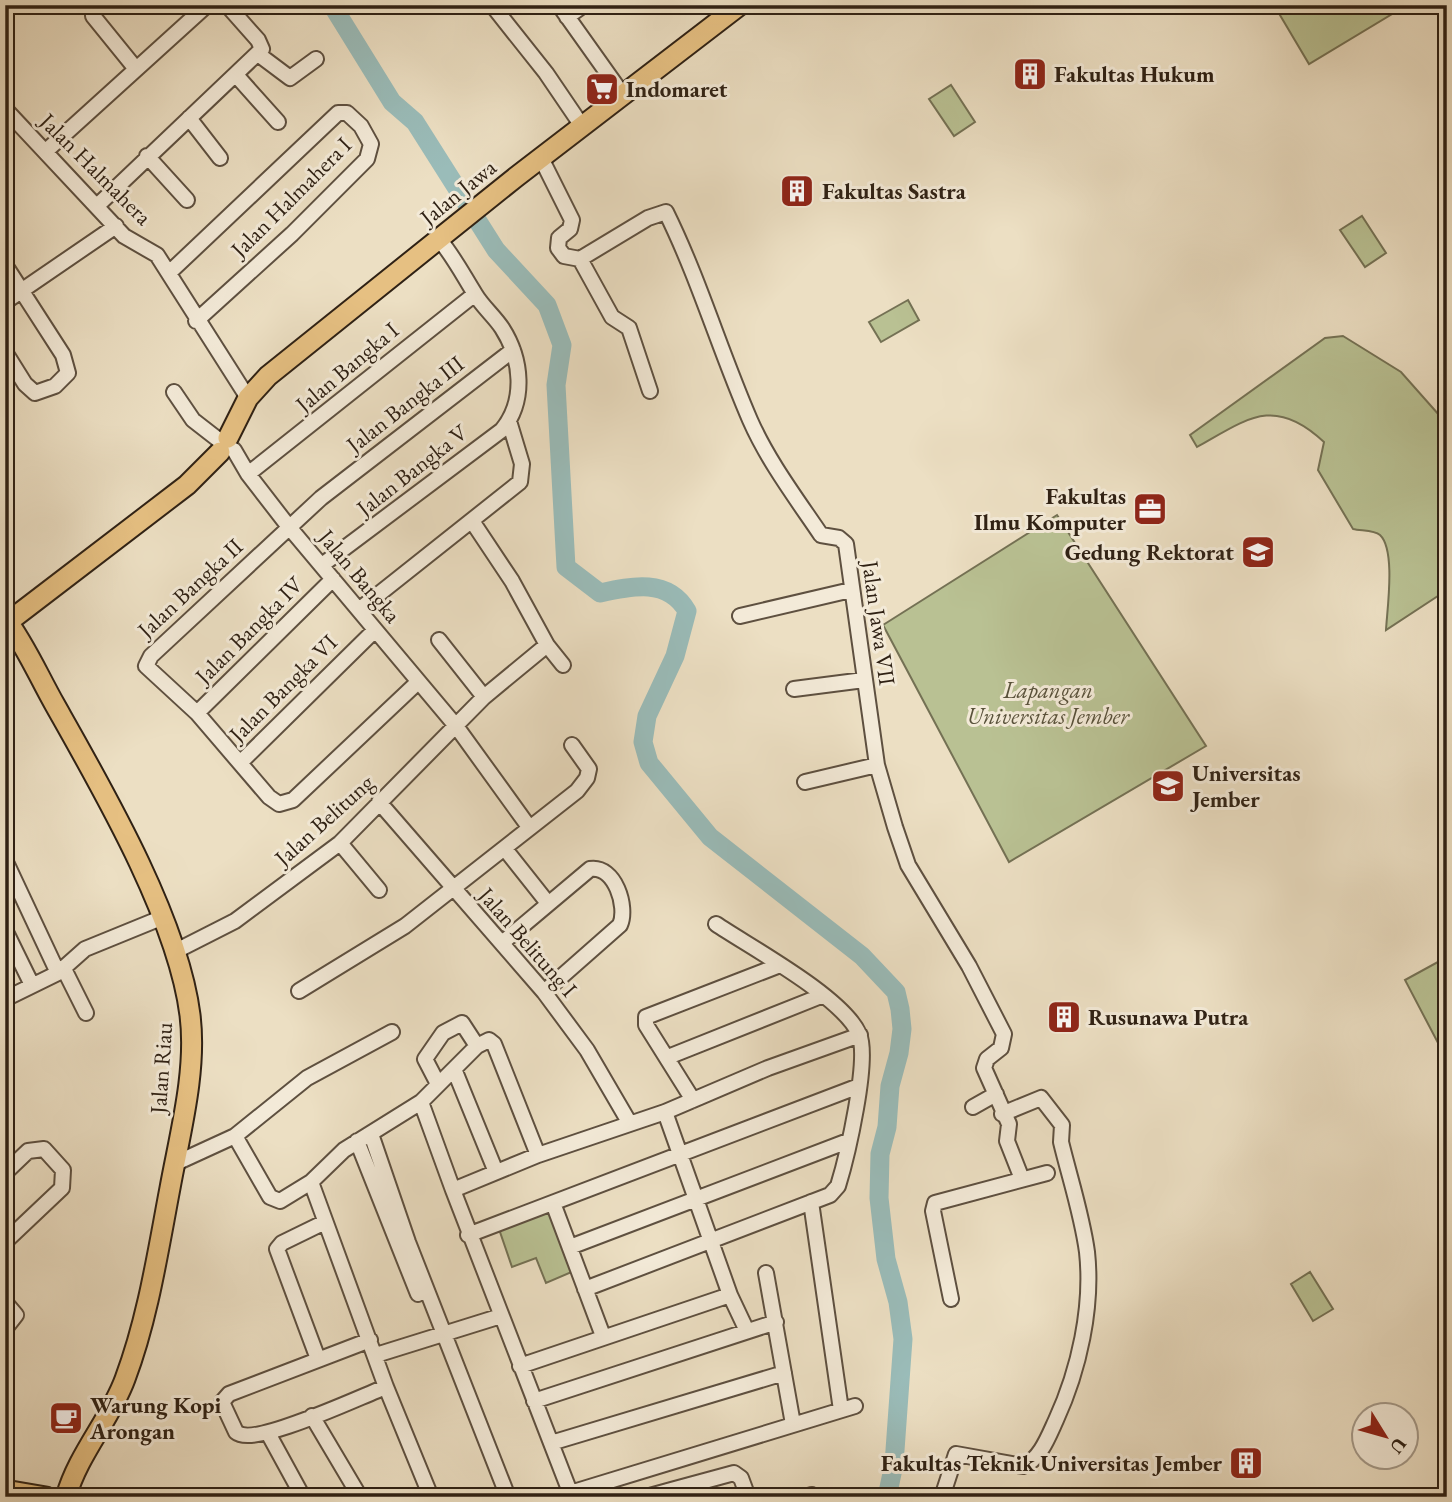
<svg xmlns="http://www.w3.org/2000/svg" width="1452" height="1502" font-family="'EB Garamond',serif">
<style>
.green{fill:#b9c193;stroke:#747154;stroke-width:2}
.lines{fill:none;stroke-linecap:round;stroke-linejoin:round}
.river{stroke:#9abcb9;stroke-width:19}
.minor-casing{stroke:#5e5040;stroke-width:18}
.major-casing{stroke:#2f2114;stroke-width:23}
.minor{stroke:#f3ead8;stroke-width:14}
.major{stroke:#e6c082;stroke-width:19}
.labels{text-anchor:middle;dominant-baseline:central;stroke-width:6;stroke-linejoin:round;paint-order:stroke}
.poi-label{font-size:23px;font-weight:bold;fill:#2f2114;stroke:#f3ead8;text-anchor:start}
.street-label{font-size:23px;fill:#2f2114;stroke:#f3ead8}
.park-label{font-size:23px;font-style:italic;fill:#58513a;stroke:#f3ead8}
</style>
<rect width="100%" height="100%" fill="#ecdfc3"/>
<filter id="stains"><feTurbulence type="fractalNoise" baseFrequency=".00286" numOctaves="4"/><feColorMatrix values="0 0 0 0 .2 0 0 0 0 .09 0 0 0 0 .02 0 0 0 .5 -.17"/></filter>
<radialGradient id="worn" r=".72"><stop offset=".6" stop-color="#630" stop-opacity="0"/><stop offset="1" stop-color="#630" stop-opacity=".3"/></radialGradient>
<path class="green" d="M 1274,5 L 1407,5 L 1309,64 Z
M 951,85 L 975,122 L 954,136 L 929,99 Z
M 1362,216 L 1386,253 L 1365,267 L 1340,230 Z
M 908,300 L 919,320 L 881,342 L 869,322 Z
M 1343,336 L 1401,372 L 1447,424 L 1447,590 L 1386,630 C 1387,610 1396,550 1380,535 C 1374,530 1361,531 1353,529 L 1318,470 L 1324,442 C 1274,395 1247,419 1197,447 L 1190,435 L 1325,338 Z
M 1057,515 L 1206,746 L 1009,862 L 883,625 Z
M 1447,957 L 1447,1060 L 1405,980 Z
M 551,1210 L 574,1271 L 546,1283 L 536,1258 L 512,1267 L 499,1229 Z
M 1310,1272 L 1333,1309 L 1313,1321 L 1291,1284 Z"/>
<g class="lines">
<path class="river" d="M 332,5 L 392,102 L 415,122 L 496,250 L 547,305 L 562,345 L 556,385 L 566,567 L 600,593 C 632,586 668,578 687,611 L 675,656 L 647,716 L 643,742 L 649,763 L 710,837 L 862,956 L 896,992 L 900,1009 L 902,1029 L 899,1053 L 890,1086 L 887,1127 L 880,1154 L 879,1198 L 886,1259 L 898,1302 L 903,1339 L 894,1464 L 887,1497"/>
<g class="minor-casing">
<path id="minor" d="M 492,5 L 546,73 L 582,126
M 559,5 L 623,95
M 93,16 L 136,69
M 567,17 L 584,5
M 258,54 L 290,78 L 316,59
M 236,75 L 278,122
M 5,109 L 124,236 L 157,255 L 248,398
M 189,118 L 220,158
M 46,151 L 207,5
M 147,156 L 187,200
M 541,158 L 572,220 L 570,229 L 559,238 L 558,248 L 564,256 L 580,259 L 648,218 L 666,212 C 699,279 720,351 750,420 C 768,461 796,498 821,535 L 839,538 L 846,544 L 877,765 L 895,827 L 908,865 L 969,966 L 1004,1034 L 1001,1048 L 987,1059 L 984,1068 L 1009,1124 L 1007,1141 L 1022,1179
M 98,205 L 262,49 L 258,40 L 227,5
M 580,259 L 612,317 L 629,328 L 650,391
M 5,265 L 63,355 L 68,373 L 55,386 L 35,393 L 25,384 L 5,352
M 170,272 L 338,113 L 347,113 L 361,126 L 371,144 L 367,159 L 292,234 L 196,321
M 5,302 L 116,226
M 174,392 L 193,420 L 220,441
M 234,450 L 248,474 L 289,527 L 456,726 L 529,827
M 248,474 L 475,294
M 472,521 L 512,581 L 547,645 L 563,665
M 322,565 L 502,430 C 526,401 522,359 502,328 C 494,316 482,306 475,294 C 463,275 454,257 439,239
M 360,609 L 520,482 L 522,464 L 509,421
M 740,616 L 851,590
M 439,640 L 484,697
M 418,682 L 293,800 L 279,804 L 269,797 L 197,713 L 146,666 L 151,656 L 321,498 L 513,350
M 794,689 L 864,680
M 197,713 L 333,579
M 241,762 L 375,630
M 805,782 L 877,765
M 379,802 L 544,992 L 587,1050 L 629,1122
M 340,843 L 379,890
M 505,849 L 547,902
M 5,860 L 58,973
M 5,930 L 32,985
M 502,943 L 590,869 C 615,865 628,907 620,925 L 544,992
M 174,952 L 235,921 L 340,843 L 484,697 L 547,645
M 64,969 L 86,1013
M 299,991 L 405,926 L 577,791 L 587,778 L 589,769 L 572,745
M 5,999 L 58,973 L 85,949 L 161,918
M 668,1057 L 821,996
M 454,1069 L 496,1172
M 438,1084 L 425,1059 L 443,1033 L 462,1023 L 477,1046
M 693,1100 L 646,1025 L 646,1017 L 780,965
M 421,1102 L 453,1190 L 538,1155 L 665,1112 L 768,1068 L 860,1035
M 973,1107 L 996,1094
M 665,1112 L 730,1295 L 747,1331
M 371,1134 L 408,1242 L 508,1497
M 235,1136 L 270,1197 L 280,1201 L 311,1182 L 344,1150 L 421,1102 L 477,1046 L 489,1040 L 494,1044 L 538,1155
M 357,1141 L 418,1294
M 174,1164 L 235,1136 L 307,1078 L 392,1032
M 5,1173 L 28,1151 L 44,1149 L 63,1170 L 62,1188 L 5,1242
M 311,1182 L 386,1387 L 431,1497
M 453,1190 L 570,1492
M 811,1202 L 841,1410
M 553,1203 L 603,1336
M 468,1235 L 859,1086
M 570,1247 L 848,1141
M 766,1273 L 793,1424
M 585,1289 L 830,1195 L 838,1186 C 847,1157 870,1059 859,1034 C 843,997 750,947 716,924
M 951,1299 L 933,1211 L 935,1203 L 1047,1173
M 5,1302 L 16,1315 L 5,1329
M 370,1340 L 229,1394 L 222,1402 L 236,1432 C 254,1448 361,1396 386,1387
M 376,1355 L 501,1316
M 318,1359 L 277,1249 L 282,1243 L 325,1222
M 520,1366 L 730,1295
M 534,1401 L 776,1322
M 312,1416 L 360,1497
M 268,1433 L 303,1497
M 551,1443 L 784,1373
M 557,1497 L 855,1406
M 646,1497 L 675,1489
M 678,1497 L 675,1489 L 734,1473 L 741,1478 L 748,1497
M 805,1497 L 812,1495
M 942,1497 L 956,1454 L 1023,1466 C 1040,1460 1049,1435 1056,1420 C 1079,1370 1093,1307 1087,1252 C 1082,1215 1070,1179 1061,1142 L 1062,1125 L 1041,1098 L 1002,1114"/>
</g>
<g class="major-casing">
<path id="major" d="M 228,438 L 248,398 L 268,376 L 516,177 L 740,5
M 5,618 C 25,644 39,677 55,705 C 103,790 178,919 190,1015 C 197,1071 180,1133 170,1188 C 158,1251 148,1318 125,1379 C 110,1420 78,1454 66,1497
M 8,622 L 187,485 L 220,452
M 5,1490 L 46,1497"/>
</g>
<use href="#minor" class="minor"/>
<use href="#major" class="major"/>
</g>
<defs>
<g id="building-square" transform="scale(1.75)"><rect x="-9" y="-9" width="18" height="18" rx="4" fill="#8f2418" stroke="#f3ead8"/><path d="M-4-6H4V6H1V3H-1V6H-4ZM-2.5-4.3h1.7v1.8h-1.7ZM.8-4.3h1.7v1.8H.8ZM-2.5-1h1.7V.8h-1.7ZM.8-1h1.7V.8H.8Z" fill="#fff"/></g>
<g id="supermarket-square" transform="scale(1.75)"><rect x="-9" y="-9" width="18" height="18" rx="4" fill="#8f2418" stroke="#f3ead8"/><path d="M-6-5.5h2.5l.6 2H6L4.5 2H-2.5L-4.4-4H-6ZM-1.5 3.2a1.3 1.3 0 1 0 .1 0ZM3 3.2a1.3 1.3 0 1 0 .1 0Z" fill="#fff"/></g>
<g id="office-square" transform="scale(1.75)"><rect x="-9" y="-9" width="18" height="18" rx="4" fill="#8f2418" stroke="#f3ead8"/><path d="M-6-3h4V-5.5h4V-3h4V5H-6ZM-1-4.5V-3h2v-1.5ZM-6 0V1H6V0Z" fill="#fff"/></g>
<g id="university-square" transform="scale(1.75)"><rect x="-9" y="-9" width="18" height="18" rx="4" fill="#8f2418" stroke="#f3ead8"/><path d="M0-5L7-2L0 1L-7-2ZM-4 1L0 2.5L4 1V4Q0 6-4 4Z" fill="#fff"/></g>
<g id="cafe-square" transform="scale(1.75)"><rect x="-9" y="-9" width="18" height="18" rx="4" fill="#8f2418" stroke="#f3ead8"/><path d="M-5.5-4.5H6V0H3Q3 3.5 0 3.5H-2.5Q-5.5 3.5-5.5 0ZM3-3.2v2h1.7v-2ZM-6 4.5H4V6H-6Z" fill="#fff"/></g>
</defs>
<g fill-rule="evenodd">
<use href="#building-square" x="1030" y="74"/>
<use href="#supermarket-square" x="602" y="89"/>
<use href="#building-square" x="797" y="191"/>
<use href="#office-square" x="1150" y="509"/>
<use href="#university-square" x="1258" y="552"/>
<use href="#university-square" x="1168" y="786"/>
<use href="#building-square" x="1064" y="1017"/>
<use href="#cafe-square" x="66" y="1418"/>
<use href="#building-square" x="1246" y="1463"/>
</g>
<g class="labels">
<g class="poi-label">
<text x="1054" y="74">Fakultas Hukum</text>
<text x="626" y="89">Indomaret</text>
<text x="822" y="191">Fakultas Sastra</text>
<text x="1126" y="496" text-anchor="end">Fakultas<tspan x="1126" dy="26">Ilmu Komputer</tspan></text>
<text x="1234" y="552" text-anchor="end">Gedung Rektorat</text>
<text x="1192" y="773">Universitas<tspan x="1192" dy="26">Jember</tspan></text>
<text x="1088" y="1017">Rusunawa Putra</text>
<text x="90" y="1405">Warung Kopi<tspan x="90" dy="26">Arongan</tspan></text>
<text x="1222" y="1463" text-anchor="end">Fakultas Teknik Universitas Jember</text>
</g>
<g class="street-label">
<text transform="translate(96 169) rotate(45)">Jalan Halmahera</text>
<text transform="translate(458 192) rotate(-39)">Jalan Jawa</text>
<text transform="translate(291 197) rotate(-45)">Jalan Halmahera I</text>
<text transform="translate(347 367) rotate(-40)">Jalan Bangka I</text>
<text transform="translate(405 404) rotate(-38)">Jalan Bangka III</text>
<text transform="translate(412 470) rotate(-38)">Jalan Bangka V</text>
<text transform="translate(360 576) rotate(50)">Jalan Bangka</text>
<text transform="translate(190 588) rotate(-43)">Jalan Bangka II</text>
<text transform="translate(879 623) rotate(82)">Jalan Jawa VII</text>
<text transform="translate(249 630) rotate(-45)">Jalan Bangka IV</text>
<text transform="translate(283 688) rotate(-45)">Jalan Bangka VI</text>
<text transform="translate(324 820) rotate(-42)">Jalan Belitung</text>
<text transform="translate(528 942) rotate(49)">Jalan Belitung I</text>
<text transform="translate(161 1068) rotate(-86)">Jalan Riau</text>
</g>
<g class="park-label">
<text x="1048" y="690">Lapangan<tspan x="1048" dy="26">Universitas Jember</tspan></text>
</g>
</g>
<rect width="1452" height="1502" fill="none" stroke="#ecdfc3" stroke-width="28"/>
<rect x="7" y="7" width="1438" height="1488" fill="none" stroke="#2f2114" stroke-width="3.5"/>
<rect x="14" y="14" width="1424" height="1474" fill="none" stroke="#2f2114" stroke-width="2"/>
<g transform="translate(1385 1436) rotate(127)"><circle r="33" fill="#f3ead8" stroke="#a59a8a" stroke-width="2"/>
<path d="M0-5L12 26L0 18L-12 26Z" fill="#8f2418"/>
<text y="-10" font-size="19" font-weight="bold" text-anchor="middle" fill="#2f2114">U</text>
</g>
<rect width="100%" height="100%" filter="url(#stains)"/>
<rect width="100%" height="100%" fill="url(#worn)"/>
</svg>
